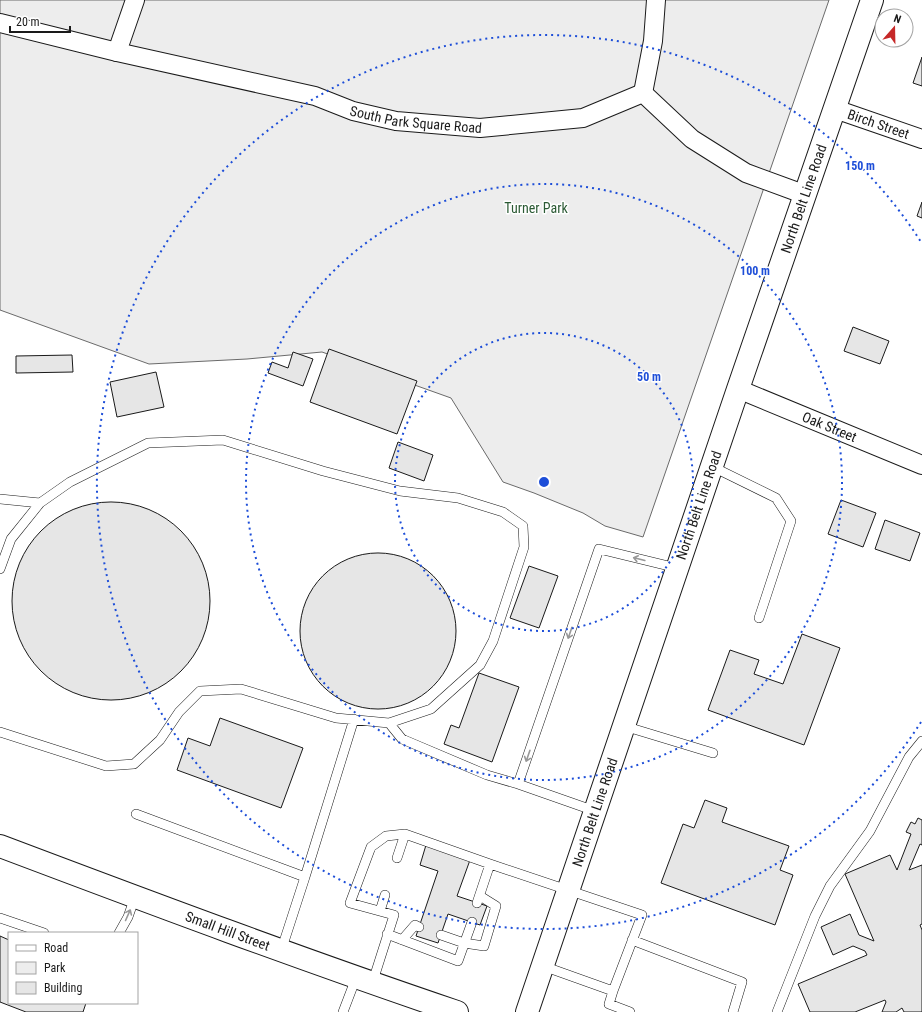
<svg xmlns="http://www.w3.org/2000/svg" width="922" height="1012" font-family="'Roboto Condensed',sans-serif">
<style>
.green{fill:#ededed;stroke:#6a6a6a}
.building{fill:#e6e6e6;stroke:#1a1a1a}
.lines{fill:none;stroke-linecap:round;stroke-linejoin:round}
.lane-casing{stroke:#1a1a1a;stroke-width:10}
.street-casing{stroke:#1a1a1a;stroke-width:20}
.secondary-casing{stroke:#1a1a1a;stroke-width:24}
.primary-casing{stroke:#1a1a1a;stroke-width:24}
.lane{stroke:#fff;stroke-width:9}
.street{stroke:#fff;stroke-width:18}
.secondary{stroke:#fff;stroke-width:22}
.primary{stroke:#fff;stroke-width:22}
.oneway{stroke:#989898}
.ring{fill:none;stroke:#1d4ed8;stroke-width:2;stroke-dasharray:2 4}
.labels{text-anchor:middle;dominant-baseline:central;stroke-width:3;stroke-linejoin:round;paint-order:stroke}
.street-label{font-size:14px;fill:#1a1a1a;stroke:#fff}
.park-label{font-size:14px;fill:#2b5a34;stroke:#fff}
.centre{fill:#1d4ed8;stroke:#fff;stroke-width:2}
.ring-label{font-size:12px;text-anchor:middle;font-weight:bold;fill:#1d4ed8;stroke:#fff;stroke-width:3;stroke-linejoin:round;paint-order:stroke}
</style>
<rect width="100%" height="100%" fill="#fff"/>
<path class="green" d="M 0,0 L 829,0 L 643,537 L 605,526 L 583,513 L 534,493 L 503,482 L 451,398 L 322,352 L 247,359 L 149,364 L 0,310 Z"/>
<path class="building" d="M 922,57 L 922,86 L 913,83 Z
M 922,202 L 922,218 L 917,216 Z
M 853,327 L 889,341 L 880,364 L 844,351 Z
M 329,349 L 417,381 L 397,434 L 310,402 Z
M 293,352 L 313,359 L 303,386 L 268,373 L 272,362 L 288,368 Z
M 72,355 L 73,372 L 16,373 L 16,356 Z
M 156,372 L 164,407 L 117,417 L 110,382 Z
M 398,442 L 433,455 L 424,481 L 389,468 Z
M 841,500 L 876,513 L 863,547 L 828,534 Z
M12 601a99 99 0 1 1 198 0a99 99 0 1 1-198 0Z
M 885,520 L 920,533 L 910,561 L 875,549 Z
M300 631a78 78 0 1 1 156 0a78 78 0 1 1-156 0Z
M 529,566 L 558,576 L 539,628 L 510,618 Z
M 802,634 L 840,648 L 804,745 L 708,710 L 730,650 L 759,660 L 754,674 L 783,684 Z
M 479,673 L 519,687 L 492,762 L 444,744 L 451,725 L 459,728 Z
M 220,718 L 303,748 L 281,808 L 177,770 L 188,738 L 210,746 Z
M 705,800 L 727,808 L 722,822 L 789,846 L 780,870 L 793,875 L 775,925 L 661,883 L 683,824 L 694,828 Z
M 918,818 L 922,820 L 922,845 L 920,844 L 909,870 L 922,865 L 922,924 L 920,925 L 922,930 L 922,1012 L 904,1012 L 902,1008 L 896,1012 L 882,1012 L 886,1002 L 885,1000 L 855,1012 L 810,1012 L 798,984 L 867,955 L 865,951 L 853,946 L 833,955 L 821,927 L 850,914 L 859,935 L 874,941 L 845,874 L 890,855 L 897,870 L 911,834 L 906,832 L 911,822 L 915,824 Z
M 426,845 L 470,860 L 457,896 L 487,906 L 480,925 L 448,914 L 438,943 L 416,936 L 438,871 L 420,865 Z
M 0,936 L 9,940 L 9,1003 L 86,1003 L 83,1012 L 26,1012 L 0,1002 Z"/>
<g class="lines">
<g class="lane-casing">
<path id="lane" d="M 711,466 L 776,498 L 791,521 L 759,618
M 0,499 L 40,503
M 0,569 L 11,539 L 40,503 L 70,482 L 148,443 L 223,440 L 323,471 L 400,491 L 458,498 L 503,512 L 523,526 L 524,547 L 493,641 L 480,665 L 431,709 L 389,723 L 336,718 L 241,689 L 200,691 L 179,712 L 160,740 L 134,764 L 106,766 L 0,732
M 389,723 L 402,739 L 487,775 L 518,784
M 624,726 L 713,753
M 595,811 L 518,784 L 599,549 L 677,568
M 136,814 L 305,877 L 281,951
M 397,858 L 405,834
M 305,877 L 354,719
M 477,903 L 490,864
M 380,911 L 385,895
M 0,918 L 44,933
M 119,933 L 128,917 L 135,897
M 387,934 L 458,961 L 472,922
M 441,935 L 464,943 L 484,946 L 496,906 L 480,896
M 402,940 L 415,925 L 419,927
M 632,940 L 742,982 L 733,1012
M 372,984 L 394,915 L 350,903 L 371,847 L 386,836 L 405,834 L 490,864 L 642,915 L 613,991 L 543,966
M 613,991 L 609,1004 L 630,1012
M 343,1012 L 356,978
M 777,1012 L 815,916 L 830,886 L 870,831 L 909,757 L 922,741"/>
</g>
<g class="street-casing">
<g id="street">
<path id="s1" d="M 0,23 L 117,52 L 315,96 L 353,111 L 396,121 L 480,128 L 583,118 L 643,93 L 692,139 L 746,173 L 806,195"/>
<path d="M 117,52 L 135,0"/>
<path d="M 643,93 L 653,41 L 656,0"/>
<path id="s2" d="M 835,109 L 922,139"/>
<path id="s3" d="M 738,389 L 922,465"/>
</g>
</g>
<g class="secondary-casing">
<g id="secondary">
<path id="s4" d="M 0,846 C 151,903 303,960 457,1012"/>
</g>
</g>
<g class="primary-casing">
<g id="primary">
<path id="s5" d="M 527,1012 L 738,389 L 872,0"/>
</g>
</g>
<use href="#lane" class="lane"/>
<use href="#street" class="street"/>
<use href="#secondary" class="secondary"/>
<use href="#primary" class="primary"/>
</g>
<defs><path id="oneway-shaft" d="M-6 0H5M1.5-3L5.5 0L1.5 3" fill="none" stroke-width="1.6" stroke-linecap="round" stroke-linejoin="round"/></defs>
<g class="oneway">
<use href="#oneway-shaft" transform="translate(639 559) rotate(-166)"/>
<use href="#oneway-shaft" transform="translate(570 633) rotate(109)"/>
<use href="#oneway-shaft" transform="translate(528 756) rotate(109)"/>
<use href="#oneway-shaft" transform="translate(128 915) rotate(-66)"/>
</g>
<g class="ring">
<circle cx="544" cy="482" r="149"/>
<circle cx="544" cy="482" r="298"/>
<path d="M921 722A447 447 0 1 1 921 242"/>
</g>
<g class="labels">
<g class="street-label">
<text stroke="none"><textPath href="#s1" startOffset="428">South Park Square Road</textPath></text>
<text stroke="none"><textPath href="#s2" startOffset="46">Birch Street</textPath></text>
<text stroke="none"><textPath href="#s5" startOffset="859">North Belt Line Road</textPath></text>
<text stroke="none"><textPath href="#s3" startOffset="99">Oak Street</textPath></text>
<text stroke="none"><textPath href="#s5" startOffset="535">North Belt Line Road</textPath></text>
<text stroke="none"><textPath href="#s5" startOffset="211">North Belt Line Road</textPath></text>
<text stroke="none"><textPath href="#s4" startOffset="243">Small Hill Street</textPath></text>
</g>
<g class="park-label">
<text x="536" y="208">Turner Park</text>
</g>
</g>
<circle cx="544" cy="482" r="6" class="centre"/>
<g class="ring-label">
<text x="860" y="170">150 m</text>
<text x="755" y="275">100 m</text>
<text x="649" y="381">50 m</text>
</g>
<rect x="8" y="932" width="130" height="72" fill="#ffffff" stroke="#a3a3a3"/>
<rect x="16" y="945" width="20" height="6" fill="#ffffff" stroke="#a3a3a3"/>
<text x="44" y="952" font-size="12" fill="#1a1a1a">Road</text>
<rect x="16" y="962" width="20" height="12" fill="#ededed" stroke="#a3a3a3"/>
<text x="44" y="972" font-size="12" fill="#1a1a1a">Park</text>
<rect x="16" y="982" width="20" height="12" fill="#e6e6e6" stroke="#a3a3a3"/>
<text x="44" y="992" font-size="12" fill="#1a1a1a">Building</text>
<g transform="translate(894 28) rotate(20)"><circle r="19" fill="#ffffff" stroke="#a3a3a3"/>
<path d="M0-3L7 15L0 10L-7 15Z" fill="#c62828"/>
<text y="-6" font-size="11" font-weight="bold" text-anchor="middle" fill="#1a1a1a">N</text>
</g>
<path d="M10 26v6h60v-6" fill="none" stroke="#1a1a1a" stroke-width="2"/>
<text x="16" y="26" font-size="12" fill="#1a1a1a" stroke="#ffffff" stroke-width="3" paint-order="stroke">20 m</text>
</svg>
